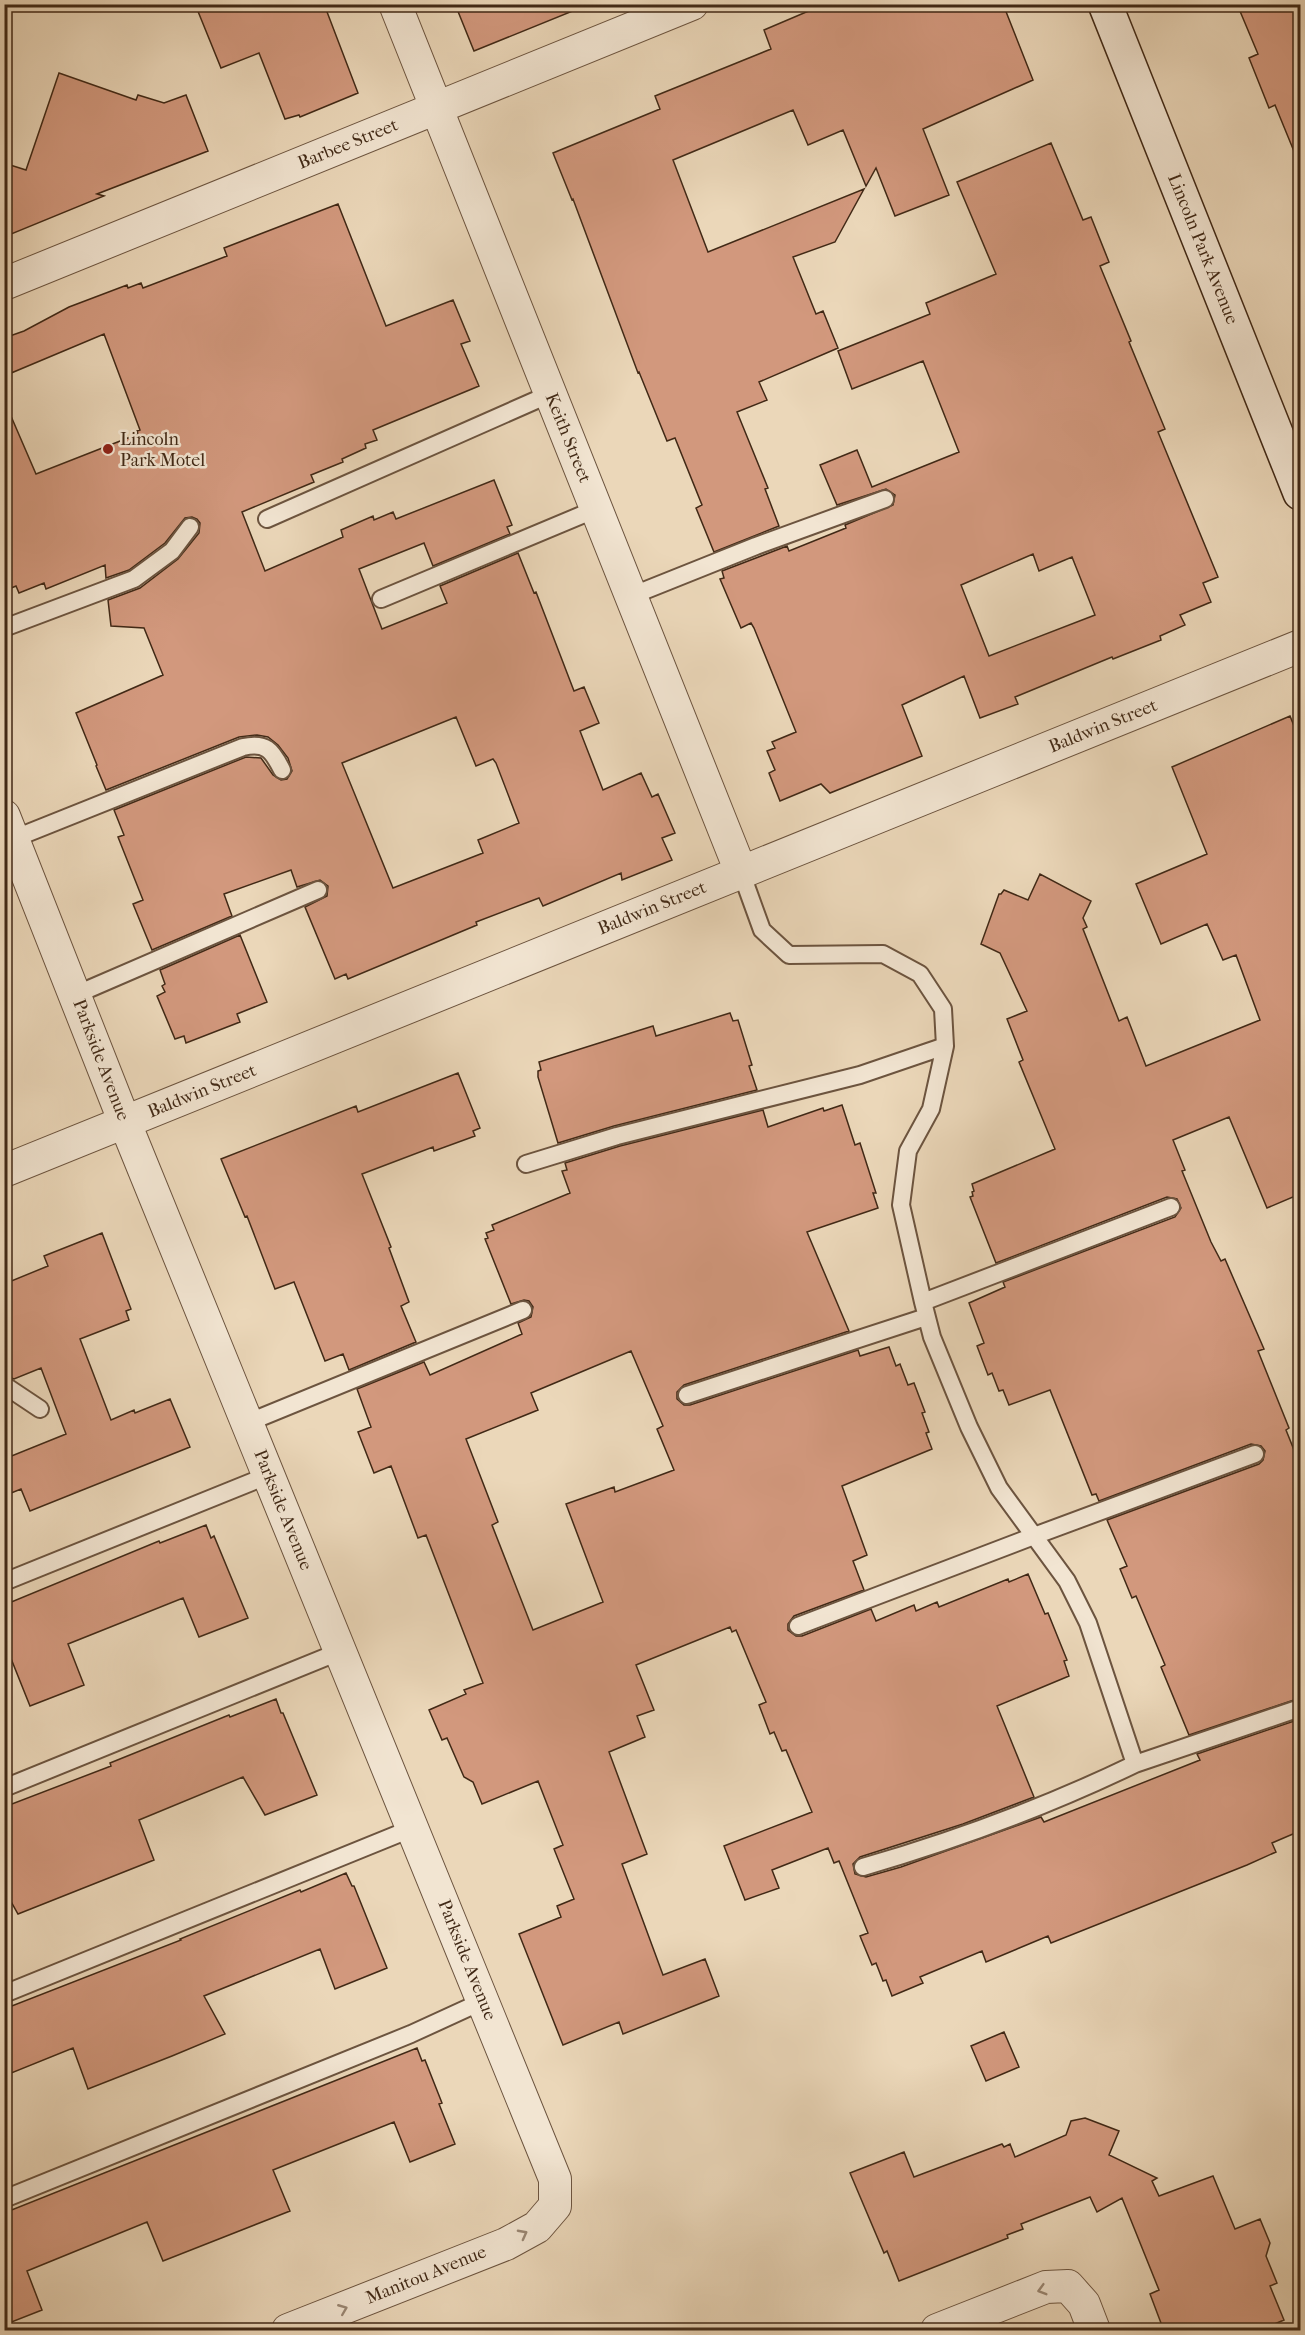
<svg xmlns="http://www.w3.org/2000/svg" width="1305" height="2335" font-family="'IM FELL French Canon',serif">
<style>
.building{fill:#d2987d;stroke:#412916;stroke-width:1.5;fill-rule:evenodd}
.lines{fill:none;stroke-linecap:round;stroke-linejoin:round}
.lane-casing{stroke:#6c543f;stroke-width:20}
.street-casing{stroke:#6c543f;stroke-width:34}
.secondary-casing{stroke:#412916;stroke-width:36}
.lane{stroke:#f2e5d2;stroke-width:16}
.street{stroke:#f2e5d2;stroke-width:32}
.secondary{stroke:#f2e5d2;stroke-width:33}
.oneway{stroke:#9a8774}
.poi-dot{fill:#8f2418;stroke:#f2e5d2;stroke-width:2}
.labels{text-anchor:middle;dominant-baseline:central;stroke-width:5;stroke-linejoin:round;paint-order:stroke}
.street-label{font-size:18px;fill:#412916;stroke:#f2e5d2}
.poi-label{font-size:18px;fill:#412916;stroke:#f2e5d2;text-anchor:start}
</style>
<rect width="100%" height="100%" fill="#ebd7b9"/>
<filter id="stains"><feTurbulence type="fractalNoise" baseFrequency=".00333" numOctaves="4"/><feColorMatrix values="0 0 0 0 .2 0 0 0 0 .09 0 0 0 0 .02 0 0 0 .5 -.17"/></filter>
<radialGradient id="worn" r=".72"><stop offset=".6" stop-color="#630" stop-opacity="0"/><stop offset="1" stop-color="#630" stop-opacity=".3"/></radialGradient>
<path class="building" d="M 195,4 L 324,4 L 358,93 L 300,117 L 299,115 L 285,119 L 259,53 L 221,68 Z
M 455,4 L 585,4 L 585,6 L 474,51 Z
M 825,4 L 1003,4 L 1033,80 L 923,129 L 949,195 L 895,216 L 876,168 L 866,186 L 843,130 L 808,145 L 793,110 L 673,160 L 708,252 L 864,189 L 835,242 L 793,257 L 816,314 L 823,311 L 838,348 L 759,382 L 767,400 L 737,412 L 768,488 L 765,489 L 779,526 L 714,552 L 696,508 L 702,505 L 675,438 L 667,441 L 639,372 L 638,373 L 573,199 L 572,200 L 553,153 L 660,109 L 655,96 L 771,49 L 764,30 Z
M 1237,4 L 1300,4 L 1300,166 L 1275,105 L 1269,108 L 1249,58 L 1258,54 Z
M 59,73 L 136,100 L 138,95 L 164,103 L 186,95 L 208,151 L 97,194 L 104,196 L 4,237 L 4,163 L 26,170 Z
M 1051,143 L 1083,220 L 1091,217 L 1109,262 L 1100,266 L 1131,341 L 1129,342 L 1165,429 L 1158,432 L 1218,577 L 1203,583 L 1211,602 L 1180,615 L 1185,625 L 1160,636 L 1161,640 L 1113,659 L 1112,657 L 1015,697 L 1018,704 L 980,718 L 964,676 L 902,705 L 922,756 L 830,793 L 821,784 L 780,801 L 769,773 L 775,770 L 767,751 L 775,748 L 772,742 L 796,732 L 754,628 L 751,623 L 741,628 L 720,579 L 724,578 L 722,571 L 787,546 L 789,551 L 846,528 L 845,525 L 893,505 L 895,495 L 886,489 L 837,505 L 820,465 L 857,450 L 872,487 L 959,452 L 923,361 L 852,389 L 838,351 L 930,314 L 926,303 L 996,274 L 957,182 ZM 1033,554 L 1039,571 L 1072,557 L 1095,615 L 989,656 L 961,585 Z
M 338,204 L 386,326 L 453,300 L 470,341 L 461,344 L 479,386 L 373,430 L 377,440 L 365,444 L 366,448 L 342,459 L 343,462 L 311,475 L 314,482 L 242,512 L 265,571 L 343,537 L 341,530 L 373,516 L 374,520 L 393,512 L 396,519 L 494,480 L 512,525 L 507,527 L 510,534 L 433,566 L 424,543 L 359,569 L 382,629 L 447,603 L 440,586 L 518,553 L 534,593 L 536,592 L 574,691 L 584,687 L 599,723 L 580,731 L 603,790 L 641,773 L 652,797 L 658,794 L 675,833 L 662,838 L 672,860 L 622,880 L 621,873 L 543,906 L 539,898 L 476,922 L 477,925 L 348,979 L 346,974 L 335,979 L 305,907 L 327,896 L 328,886 L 320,880 L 297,887 L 291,870 L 224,894 L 232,916 L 152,950 L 133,904 L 143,900 L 118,837 L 124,835 L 114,810 L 246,757 L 261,758 L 273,775 L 281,780 L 287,779 L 292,771 L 288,758 L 278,745 L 268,737 L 257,735 L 239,737 L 106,790 L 96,766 L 97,765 L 76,713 L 163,675 L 144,628 L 111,626 L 108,600 L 140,588 L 178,559 L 199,533 L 200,523 L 197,519 L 192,517 L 185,518 L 165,543 L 129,570 L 106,578 L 105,565 L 46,589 L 44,583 L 19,593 L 16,586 L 4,591 L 4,400 L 36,474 L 138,434 L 137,431 L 140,430 L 104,334 L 4,376 L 4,338 L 24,331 L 69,307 L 127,285 L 128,288 L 141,283 L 143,288 L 227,256 L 224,248 ZM 456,717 L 476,766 L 493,759 L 496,763 L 519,823 L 478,840 L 483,853 L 393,888 L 342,763 Z
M 1290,716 L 1300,741 L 1300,1194 L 1267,1208 L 1229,1117 L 1173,1140 L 1185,1170 L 1182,1171 L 1211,1242 L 1221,1261 L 1225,1259 L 1264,1349 L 1258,1351 L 1289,1428 L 1286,1430 L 1300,1465 L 1300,1698 L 1189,1735 L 1161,1667 L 1165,1665 L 1136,1596 L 1132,1598 L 1120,1569 L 1127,1566 L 1107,1520 L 1259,1464 L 1263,1460 L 1265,1451 L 1261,1446 L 1251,1444 L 1099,1501 L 1096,1494 L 1092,1495 L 1050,1390 L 1009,1405 L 1003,1390 L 999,1391 L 992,1373 L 988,1375 L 977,1346 L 984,1343 L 969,1303 L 1005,1287 L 1003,1282 L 1175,1217 L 1181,1208 L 1177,1199 L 1167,1197 L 996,1263 L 970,1197 L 973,1196 L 972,1192 L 974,1191 L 972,1184 L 1055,1149 L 1019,1062 L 1023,1060 L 1007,1019 L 1027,1011 L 1000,953 L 981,944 L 999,894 L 1001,894 L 1004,890 L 1028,900 L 1040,874 L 1091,901 L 1083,918 L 1087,927 L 1083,929 L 1119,1021 L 1127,1017 L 1146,1066 L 1260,1020 L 1236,955 L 1223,960 L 1207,924 L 1161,944 L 1136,884 L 1207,854 L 1172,767 Z
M 240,935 L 267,1002 L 237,1014 L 240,1022 L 186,1043 L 184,1036 L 175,1039 L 157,996 L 165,992 L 162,986 L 165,984 L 160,970 Z
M 730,1013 L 733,1021 L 738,1020 L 752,1065 L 749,1066 L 757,1090 L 614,1126 L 558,1143 L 538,1077 L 538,1071 L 541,1070 L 539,1062 L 653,1026 L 656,1036 Z
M 458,1073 L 480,1128 L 473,1131 L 475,1136 L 434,1151 L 433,1147 L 362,1174 L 391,1247 L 389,1248 L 409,1302 L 401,1306 L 416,1342 L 349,1370 L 343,1354 L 325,1361 L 294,1282 L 275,1289 L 247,1216 L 245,1217 L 221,1159 L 356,1106 L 358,1112 Z
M 842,1105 L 855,1145 L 860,1143 L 876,1193 L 873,1193 L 878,1208 L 807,1232 L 849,1331 L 684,1385 L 677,1392 L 677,1399 L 684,1405 L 690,1405 L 858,1350 L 860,1356 L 889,1347 L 896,1366 L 900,1364 L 908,1385 L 914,1383 L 925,1412 L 922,1413 L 929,1432 L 926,1433 L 932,1449 L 842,1486 L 867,1555 L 853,1561 L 864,1590 L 794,1616 L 788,1624 L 788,1630 L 796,1636 L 802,1636 L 871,1609 L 876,1621 L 914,1605 L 916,1611 L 937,1602 L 939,1607 L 1008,1579 L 1009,1582 L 1028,1574 L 1045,1614 L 1048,1613 L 1067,1660 L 1064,1661 L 1069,1676 L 997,1706 L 1034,1797 L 963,1824 L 860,1857 L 853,1864 L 855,1874 L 866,1877 L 901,1867 L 1041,1817 L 1044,1822 L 1200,1760 L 1197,1754 L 1300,1719 L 1300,1831 L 1272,1843 L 1276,1852 L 1247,1865 L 1051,1943 L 1048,1936 L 986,1962 L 982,1951 L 920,1977 L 923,1983 L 892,1996 L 886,1980 L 883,1981 L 876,1963 L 872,1965 L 860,1936 L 868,1933 L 839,1861 L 834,1863 L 828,1848 L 772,1870 L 779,1888 L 745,1900 L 724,1846 L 812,1812 L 786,1750 L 782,1751 L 774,1732 L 770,1734 L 759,1705 L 766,1702 L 736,1630 L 732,1632 L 730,1627 L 636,1665 L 654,1710 L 637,1716 L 645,1737 L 609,1752 L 647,1854 L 622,1864 L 663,1975 L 705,1959 L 719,1996 L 623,2034 L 619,2022 L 563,2045 L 519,1934 L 561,1917 L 557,1906 L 574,1899 L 554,1849 L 563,1845 L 538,1781 L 482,1804 L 473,1782 L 464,1777 L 447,1738 L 442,1740 L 429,1710 L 466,1694 L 464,1690 L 483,1683 L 426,1535 L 418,1538 L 391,1466 L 374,1473 L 358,1432 L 371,1427 L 357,1389 L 424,1362 L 430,1375 L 522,1334 L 518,1323 L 531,1317 L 533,1307 L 529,1301 L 524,1300 L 511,1304 L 485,1239 L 488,1238 L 486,1233 L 494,1230 L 492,1225 L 570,1193 L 562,1171 L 567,1170 L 565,1163 L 620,1146 L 763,1110 L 768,1127 L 823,1108 L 824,1111 ZM 631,1351 L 663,1426 L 657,1429 L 674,1470 L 615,1492 L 614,1487 L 566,1504 L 603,1602 L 533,1630 L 492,1525 L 498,1522 L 466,1439 L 538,1410 L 531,1393 Z
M 102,1233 L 131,1309 L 126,1311 L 129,1320 L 80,1339 L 111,1420 L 134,1410 L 135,1413 L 170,1399 L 190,1447 L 30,1511 L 21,1489 L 4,1496 L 4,1459 L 66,1434 L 41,1368 L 14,1379 L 4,1375 L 4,1284 L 48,1266 L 44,1256 Z
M 206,1525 L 211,1538 L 214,1536 L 248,1618 L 199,1637 L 183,1598 L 68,1644 L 84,1685 L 30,1706 L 4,1641 L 4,1605 L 159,1541 L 160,1543 Z
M 276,1699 L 281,1713 L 283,1713 L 317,1795 L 265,1815 L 243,1777 L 139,1820 L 154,1860 L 18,1914 L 4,1889 L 4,1807 L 111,1766 L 110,1763 L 229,1715 L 230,1717 Z
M 346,1873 L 352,1886 L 354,1886 L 387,1968 L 335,1989 L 320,1949 L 204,1996 L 225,2034 L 172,2056 L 88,2089 L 73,2048 L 4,2076 L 4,2009 L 181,1940 L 180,1939 L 300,1890 L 301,1892 Z
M 1004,2032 L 1019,2067 L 986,2081 L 971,2046 Z
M 417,2048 L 422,2061 L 425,2060 L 442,2103 L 439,2104 L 455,2144 L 410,2162 L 394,2122 L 273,2170 L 290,2211 L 163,2261 L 147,2222 L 27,2271 L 42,2310 L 4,2325 L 4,2213 Z
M 1085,2118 L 1119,2131 L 1109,2155 L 1157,2178 L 1152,2181 L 1159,2196 L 1213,2176 L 1235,2229 L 1260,2219 L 1270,2243 L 1266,2256 L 1277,2283 L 1270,2286 L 1284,2320 L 1258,2331 L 1164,2331 L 1150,2294 L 1159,2290 L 1122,2198 L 1097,2212 L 1090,2197 L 1021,2224 L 1023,2229 L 1007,2235 L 1008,2238 L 899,2281 L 887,2251 L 884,2253 L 850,2173 L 904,2152 L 914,2177 L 1002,2144 L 1004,2147 L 1010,2144 L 1015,2157 L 1066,2135 L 1071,2121 Z"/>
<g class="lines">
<g class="lane-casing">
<path id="lane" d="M 267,519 L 550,394
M 631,596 L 756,546 L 885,499
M 381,599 L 596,509
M 4,628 L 134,579 L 172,551 L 190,527
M 13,839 L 243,747 C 266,742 272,750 282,770
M 741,872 L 762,930 L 789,955 L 883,954 L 920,974 L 943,1009 L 945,1046 L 931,1109 L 908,1151 L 901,1205 L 923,1302 L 932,1337 L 969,1427 L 999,1488 L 1067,1581 L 1088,1623 L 1135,1764 C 1048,1806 956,1840 863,1867
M 75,995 L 318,890
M 526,1164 L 617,1136 L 860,1075 L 945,1046
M 923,1302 L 1171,1207
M 4,1385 L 40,1409
M 687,1395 L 926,1317
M 247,1423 L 523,1310
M 4,1582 L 269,1475
M 798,1626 L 1034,1536 L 1255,1454
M 1135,1764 L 1300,1708
M 4,1788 L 341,1651
M 4,1994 L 413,1828
M 4,2199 L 411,2034 L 483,2001"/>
</g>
<g class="street-casing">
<path id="street" d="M 395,4 L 741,872
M 4,284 L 692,4
M 4,816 L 125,1123 L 555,2179 L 555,2206 L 537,2227 L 506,2244 L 288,2330
M 4,1171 L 1300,646
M 937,2330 L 1046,2287 L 1068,2286 L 1084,2304 L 1094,2330"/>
</g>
<g class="secondary-casing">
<path id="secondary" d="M 1105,4 L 1300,493"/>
</g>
<use href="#lane" class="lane"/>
<use href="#street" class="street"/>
<use href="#secondary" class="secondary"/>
</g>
<defs><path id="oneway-chevron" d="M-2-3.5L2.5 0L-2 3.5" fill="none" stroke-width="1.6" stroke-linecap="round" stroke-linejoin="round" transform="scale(1.5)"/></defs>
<g class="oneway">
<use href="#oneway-chevron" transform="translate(523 2234) rotate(-28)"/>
<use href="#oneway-chevron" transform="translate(1042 2290) rotate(164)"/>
<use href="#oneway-chevron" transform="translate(343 2309) rotate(-22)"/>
</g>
<circle class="poi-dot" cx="108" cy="449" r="6"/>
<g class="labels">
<g class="street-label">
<text transform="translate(348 144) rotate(-22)">Barbee Street</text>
<text transform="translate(1203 249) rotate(68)">Lincoln Park Avenue</text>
<text transform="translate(568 438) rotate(68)">Keith Street</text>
<text transform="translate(1103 726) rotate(-22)">Baldwin Street</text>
<text transform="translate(652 908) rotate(-22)">Baldwin Street</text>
<text transform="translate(101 1060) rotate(69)">Parkside Avenue</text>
<text transform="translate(202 1091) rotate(-22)">Baldwin Street</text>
<text transform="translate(283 1510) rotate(68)">Parkside Avenue</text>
<text transform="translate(467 1960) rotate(68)">Parkside Avenue</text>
<text transform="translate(426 2275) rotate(-22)">Manitou Avenue</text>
</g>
<g class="poi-label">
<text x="120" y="439">Lincoln<tspan x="120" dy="21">Park Motel</tspan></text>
</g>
</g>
<rect width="1305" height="2335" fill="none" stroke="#ebd7b9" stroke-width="24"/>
<rect x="6" y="6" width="1293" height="2323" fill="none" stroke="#412916" stroke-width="3"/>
<rect x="12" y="12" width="1281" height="2311" fill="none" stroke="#412916" stroke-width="1.5"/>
<rect width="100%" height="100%" filter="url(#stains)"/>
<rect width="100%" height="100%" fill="url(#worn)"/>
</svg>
